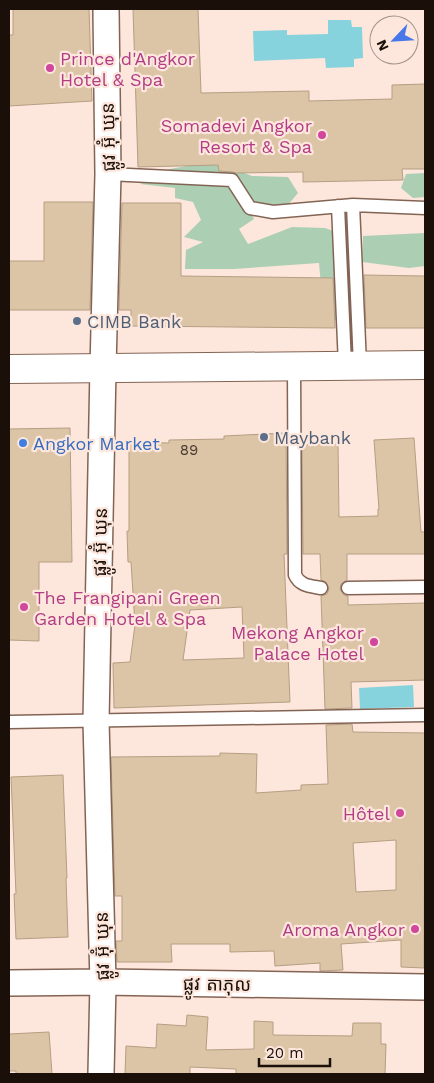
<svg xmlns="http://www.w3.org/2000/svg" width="434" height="1083" font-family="'Work Sans','Noto Sans Khmer',sans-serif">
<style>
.green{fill:#accfb4}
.water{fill:#86d3dd}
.building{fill:#dcc4a7;stroke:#b59e82;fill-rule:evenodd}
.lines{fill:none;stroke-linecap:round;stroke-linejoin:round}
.service-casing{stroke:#836454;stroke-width:15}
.minor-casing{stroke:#836454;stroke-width:28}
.secondary-casing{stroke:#836454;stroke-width:30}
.service{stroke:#fff;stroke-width:12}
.minor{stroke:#fff;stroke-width:25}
.secondary{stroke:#fff;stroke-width:28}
.hotel-dot{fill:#d1479c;stroke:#fde7dc;stroke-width:2}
.service-dot{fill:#5c6f8a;stroke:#fde7dc;stroke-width:2}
.shop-dot{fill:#3f7fe0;stroke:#fde7dc;stroke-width:2}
.labels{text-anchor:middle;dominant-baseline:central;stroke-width:4.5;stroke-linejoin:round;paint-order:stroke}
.number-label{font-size:15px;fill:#4b3c30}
.hotel-label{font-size:18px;fill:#b23c85;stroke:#fde7dc;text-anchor:end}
.street-label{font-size:18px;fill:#1b0f09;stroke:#fde7dc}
.service-label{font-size:18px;fill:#4e5e75;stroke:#fde7dc;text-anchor:start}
.shop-label{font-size:18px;fill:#366cbe;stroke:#fde7dc;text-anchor:start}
</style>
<rect width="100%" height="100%" fill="#fde7dc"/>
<path class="green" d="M 214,161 L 252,176 L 288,177 L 298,193 L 287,206 L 267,204 L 246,201 L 254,219 L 239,229 L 248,244 L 292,227 L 325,228 L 349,237 L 344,317 L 339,320 L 324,319 L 319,263 L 234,269 L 185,269 L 186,250 L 203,242 L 184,237 L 201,220 L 193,202 L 175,198 L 175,188 L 140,184 L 170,169 Z
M 425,173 L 425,197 L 413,198 L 401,188 L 406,174 Z
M 425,233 L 425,266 L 409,268 L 362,262 L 363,236 Z"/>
<path class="water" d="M 328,20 L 351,20 L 352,27 L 362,27 L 363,58 L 354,59 L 354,67 L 326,68 L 325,58 L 254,61 L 253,31 L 287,30 L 287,35 L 328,34 Z
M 413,685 L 414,707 L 360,709 L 359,688 Z"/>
<path class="building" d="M 13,9 L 89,9 L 92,101 L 9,106 L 9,35 L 13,35 Z
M 133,9 L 198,9 L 201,93 L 309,91 L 309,101 L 392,99 L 392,85 L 425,84 L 425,169 L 402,169 L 403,180 L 303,182 L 303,172 L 236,173 L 232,172 L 219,171 L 218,165 L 138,167 Z
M 44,202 L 93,202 L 90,310 L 9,310 L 9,261 L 44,261 Z
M 122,203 L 181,203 L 181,276 L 333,278 L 335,328 L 131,326 L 131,310 L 119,310 Z
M 364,275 L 425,276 L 425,328 L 366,328 Z
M 70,428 L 72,562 L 39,562 L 39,641 L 9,640 L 9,429 Z
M 286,433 L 287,554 L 284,554 L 290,702 L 114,708 L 113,663 L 130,662 L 135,625 L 131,562 L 128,562 L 127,531 L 129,531 L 129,442 L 169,443 L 169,440 L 224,439 L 224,436 ZM 242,607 L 244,658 L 183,660 L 190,610 Z
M 414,438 L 421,532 L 425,532 L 425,554 L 347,554 L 347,580 L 341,584 L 340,589 L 344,595 L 348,596 L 348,605 L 425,603 L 425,680 L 351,682 L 352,708 L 325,709 L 321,596 L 327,594 L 329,589 L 326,582 L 321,580 L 320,554 L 303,554 L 302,445 L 338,444 L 339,517 L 378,516 L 378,509 L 379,509 L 374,440 Z
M 352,724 L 353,732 L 425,733 L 424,968 L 401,967 L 401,940 L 341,944 L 343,970 L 320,971 L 320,963 L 275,966 L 274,951 L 230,952 L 230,944 L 171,944 L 172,962 L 117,962 L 116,941 L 122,941 L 122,896 L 115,896 L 111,757 L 220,756 L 220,753 L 257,754 L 256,793 L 301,790 L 301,785 L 328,784 L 326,725 ZM 396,840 L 396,890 L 356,892 L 353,843 Z
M 63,775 L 67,878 L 66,878 L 68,937 L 16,939 L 14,894 L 16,894 L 11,777 Z
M 187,1015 L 208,1017 L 206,1050 L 254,1049 L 254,1021 L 273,1022 L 273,1035 L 352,1036 L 353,1023 L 381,1023 L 381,1044 L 386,1044 L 385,1074 L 236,1074 L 236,1069 L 190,1067 L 190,1074 L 125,1074 L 126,1046 L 156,1048 L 157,1024 L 186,1026 Z
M 49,1032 L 52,1074 L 16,1074 L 16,1071 L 9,1071 L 9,1034 Z"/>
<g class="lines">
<g class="service-casing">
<path id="service" d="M 108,174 L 232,180 L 250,208 L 273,212 L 353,205 L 425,208
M 353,205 L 360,365
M 338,206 L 345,365
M 294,366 L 295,575 C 300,586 310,586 321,588
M 348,588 L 425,587
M 9,722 L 425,715"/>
</g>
<g class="minor-casing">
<path id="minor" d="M 9,983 L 103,982 L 425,987
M 101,1074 L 103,982 L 96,721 L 103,368 L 108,174 L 106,9"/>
</g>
<g class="secondary-casing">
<path id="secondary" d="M 9,369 L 425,365"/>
</g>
<use href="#service" class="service"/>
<use href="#minor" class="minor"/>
<use href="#secondary" class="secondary"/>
</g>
<g class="hotel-dot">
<circle cx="50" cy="68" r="5"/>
<circle cx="322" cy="135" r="5"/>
<circle cx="24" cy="607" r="5"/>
<circle cx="374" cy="642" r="5"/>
<circle cx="400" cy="813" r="5"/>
<circle cx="415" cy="929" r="5"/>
</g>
<g class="service-dot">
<circle cx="77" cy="321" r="5"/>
<circle cx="264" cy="437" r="5"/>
</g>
<circle class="shop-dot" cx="23" cy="443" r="5"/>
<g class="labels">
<g class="number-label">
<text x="189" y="450">89</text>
</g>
<g class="hotel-label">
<text x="60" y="58" text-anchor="start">Prince d'Angkor<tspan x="60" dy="21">Hotel &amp; Spa</tspan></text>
<text x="312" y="125">Somadevi Angkor<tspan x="312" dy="21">Resort &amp; Spa</tspan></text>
<text x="34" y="597" text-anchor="start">The Frangipani Green<tspan x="34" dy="21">Garden Hotel &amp; Spa</tspan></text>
<text x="364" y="632">Mekong Angkor<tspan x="364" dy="21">Palace Hotel</tspan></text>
<text x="390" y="813">Hôtel</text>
<text x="405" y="929">Aroma Angkor</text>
</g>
<g class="street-label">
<text transform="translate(108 137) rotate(-91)">ផ្លូវ អ៊ុំ ឃុន</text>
<text transform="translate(100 542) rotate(-89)">ផ្លូវ អ៊ុំ ឃុន</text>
<text transform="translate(102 946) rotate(-91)">ផ្លូវ អ៊ុំ ឃុន</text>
<text transform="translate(217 984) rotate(1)">ផ្លូវ តាភុល</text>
</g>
<g class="service-label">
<text x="87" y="321">CIMB Bank</text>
<text x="274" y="437">Maybank</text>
</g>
<g class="shop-label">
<text x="33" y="443">Angkor Market</text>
</g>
</g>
<rect width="434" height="1083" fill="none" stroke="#1b0f09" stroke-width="20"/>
<g transform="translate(394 40) rotate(245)"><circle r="24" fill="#fde7dc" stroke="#a39188"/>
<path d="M0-4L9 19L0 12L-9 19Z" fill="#4877e9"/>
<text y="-8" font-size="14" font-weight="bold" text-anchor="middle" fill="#1b0f09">N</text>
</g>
<path d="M259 1058v8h71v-8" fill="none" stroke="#1b0f09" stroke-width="2.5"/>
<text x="266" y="1058" font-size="15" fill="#1b0f09" stroke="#fde7dc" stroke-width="4" paint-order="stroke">20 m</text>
</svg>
